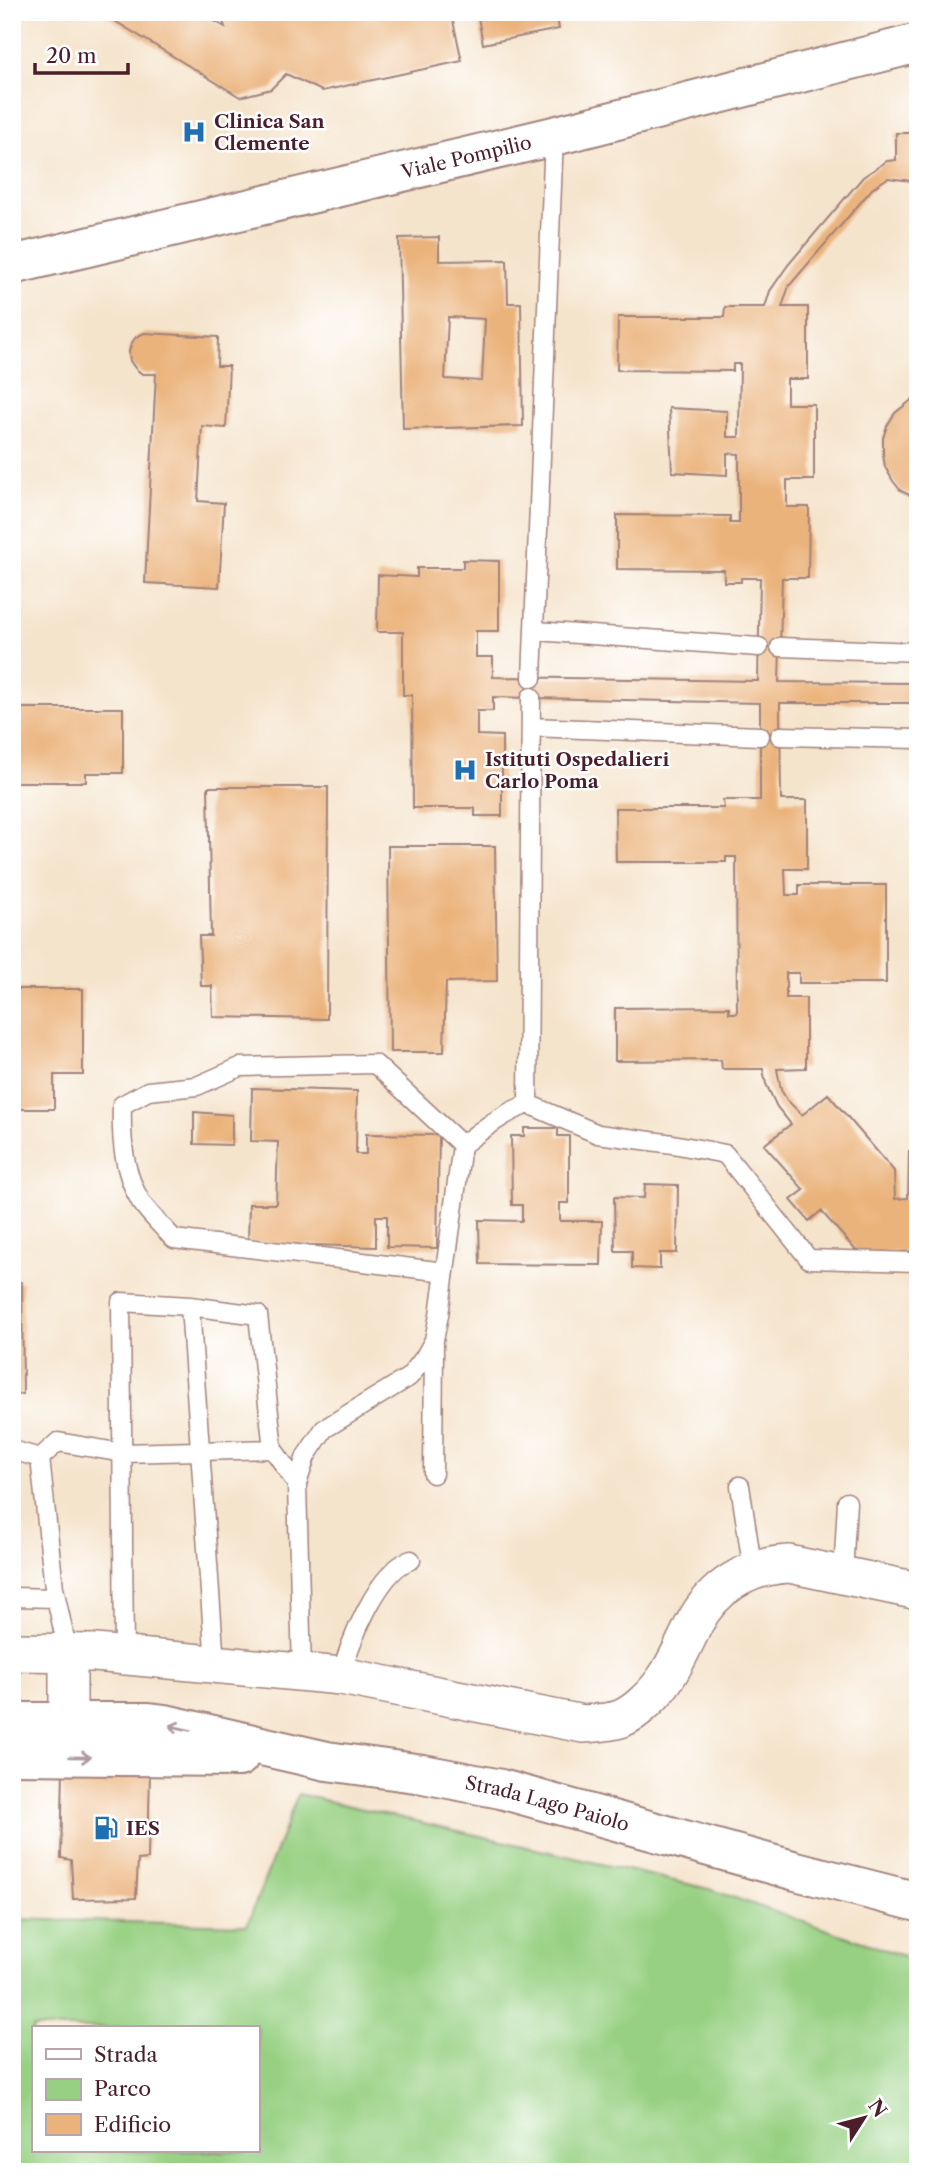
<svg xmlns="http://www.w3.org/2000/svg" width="930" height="2184" font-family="'Libre Caslon Text',serif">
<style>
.green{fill:#97d082;stroke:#707856;stroke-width:2;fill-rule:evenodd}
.building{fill:#ebb37c;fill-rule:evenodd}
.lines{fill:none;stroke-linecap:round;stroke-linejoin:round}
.service-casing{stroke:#a0827c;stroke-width:21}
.minor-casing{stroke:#a0827c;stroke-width:40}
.tertiary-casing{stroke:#a0827c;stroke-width:42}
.service{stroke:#fff;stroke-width:18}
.minor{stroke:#fff;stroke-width:37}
.tertiary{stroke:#fff;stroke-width:38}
.oneway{stroke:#ae9aa0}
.labels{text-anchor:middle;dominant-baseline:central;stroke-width:5;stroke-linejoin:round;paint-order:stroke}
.poi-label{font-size:19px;font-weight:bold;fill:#4a1f2b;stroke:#fff;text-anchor:start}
.street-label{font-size:19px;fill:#4a1f2b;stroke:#fff}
</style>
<rect width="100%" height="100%" fill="#fff"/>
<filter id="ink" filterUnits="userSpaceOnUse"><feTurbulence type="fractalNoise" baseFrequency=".0143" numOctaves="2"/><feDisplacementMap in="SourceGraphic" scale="14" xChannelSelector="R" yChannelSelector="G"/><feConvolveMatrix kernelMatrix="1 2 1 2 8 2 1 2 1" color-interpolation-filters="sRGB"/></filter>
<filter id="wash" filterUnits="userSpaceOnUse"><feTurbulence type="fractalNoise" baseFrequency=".00686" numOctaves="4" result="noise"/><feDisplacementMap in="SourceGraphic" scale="28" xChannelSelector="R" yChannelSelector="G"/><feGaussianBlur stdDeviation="1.57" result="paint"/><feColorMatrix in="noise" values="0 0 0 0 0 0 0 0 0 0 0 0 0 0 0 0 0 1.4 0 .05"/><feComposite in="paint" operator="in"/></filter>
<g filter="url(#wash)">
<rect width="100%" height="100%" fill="#f5e4cc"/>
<path class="green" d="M 298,1794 L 709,1889 L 918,1961 L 918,2172 L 12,2172 L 12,1919 L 247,1925 ZM 33,2028 L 257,2028 L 257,2151 L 33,2151 Z"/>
<g id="blocks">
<path class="building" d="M 100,12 L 198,12 L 225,27 L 220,12 L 451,12 L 462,61 L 322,91 L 286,74 L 271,89 L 240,97 Z
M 477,12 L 556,12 L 559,29 L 483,44 Z
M 912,125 L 918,125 L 918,227 L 911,227 L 911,181 L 888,178 L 880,183 L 872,189 L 789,286 L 782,307 L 808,307 L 808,379 L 787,379 L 787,404 L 814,404 L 814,480 L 787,480 L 787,507 L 809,507 L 808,578 L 782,578 L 779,682 L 918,683 L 918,703 L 780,703 L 781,800 L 807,800 L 807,869 L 785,869 L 786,895 L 799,895 L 799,885 L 886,885 L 886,983 L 799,983 L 799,973 L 786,973 L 786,998 L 806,998 L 806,1068 L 777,1069 L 781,1090 L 787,1100 L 802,1115 L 828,1094 L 894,1171 L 895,1199 L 908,1198 L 909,1151 L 918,1151 L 918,1251 L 859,1254 L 821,1211 L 809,1221 L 791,1200 L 804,1190 L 764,1145 L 791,1124 L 777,1107 L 766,1084 L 763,1069 L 722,1069 L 721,1060 L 615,1061 L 615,1008 L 729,1007 L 729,1013 L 737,1013 L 736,857 L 726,857 L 726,862 L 616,862 L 615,808 L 724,808 L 723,800 L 760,800 L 760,703 L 493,697 L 493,711 L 477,711 L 477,735 L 502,736 L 502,816 L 475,816 L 475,808 L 413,808 L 412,695 L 403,695 L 403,632 L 377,632 L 378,575 L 417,577 L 417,568 L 463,568 L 463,560 L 499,561 L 499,631 L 476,631 L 476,657 L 493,657 L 493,677 L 758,681 L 760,578 L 741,578 L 741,582 L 724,582 L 724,570 L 617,569 L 617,515 L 730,516 L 730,523 L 739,523 L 739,454 L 727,453 L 727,475 L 672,472 L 669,408 L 727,411 L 727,437 L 739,437 L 740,364 L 733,364 L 733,371 L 617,370 L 618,317 L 724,317 L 725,307 L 765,307 L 770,291 L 788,265 L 863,177 L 887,161 L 896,160 L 896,133 L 913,133 Z
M 439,237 L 439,261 L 507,260 L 508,303 L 521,303 L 523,426 L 403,429 L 399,238 ZM 448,317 L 485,319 L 482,381 L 445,379 Z
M 144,333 L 218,337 L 217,366 L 229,366 L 226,428 L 202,426 L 198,501 L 224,503 L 219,587 L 145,583 L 156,374 L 142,374 L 135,368 L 130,361 L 129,352 L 131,344 L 136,337 Z
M 918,395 L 918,499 L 901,491 L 893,481 L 885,467 L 883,454 L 883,438 L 887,426 L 895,413 Z
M 12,708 L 123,708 L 123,773 L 86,773 L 86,782 L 12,782 Z
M 208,787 L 328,787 L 327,1019 L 213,1017 L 212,986 L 201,986 L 199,936 L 211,936 Z
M 388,846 L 495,846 L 497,981 L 446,982 L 444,1052 L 390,1052 Z
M 12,989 L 83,989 L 83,1075 L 54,1075 L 54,1109 L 12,1109 Z
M 252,1088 L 357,1091 L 356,1154 L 366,1154 L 366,1134 L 439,1135 L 437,1248 L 387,1247 L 387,1216 L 376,1216 L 376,1247 L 248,1243 L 249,1204 L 276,1204 L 278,1142 L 251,1141 Z
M 194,1112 L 232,1115 L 232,1145 L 194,1144 Z
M 524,1128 L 558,1128 L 558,1136 L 569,1136 L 569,1203 L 560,1203 L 560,1221 L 602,1221 L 601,1265 L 480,1264 L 479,1220 L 522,1221 L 522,1205 L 512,1205 L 511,1136 L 524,1136 Z
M 645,1184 L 678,1185 L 677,1253 L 660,1253 L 660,1269 L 632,1268 L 632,1251 L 615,1251 L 614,1197 L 644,1198 Z
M 12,1282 L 22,1282 L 23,1394 L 12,1394 Z
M 63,1770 L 150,1770 L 148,1859 L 138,1860 L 136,1898 L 73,1899 L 71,1860 L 61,1858 Z"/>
</g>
</g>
<g filter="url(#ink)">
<use href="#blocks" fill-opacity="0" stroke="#a0827c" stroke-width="2"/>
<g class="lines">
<g class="service-casing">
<path id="service" d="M 536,631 L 759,647
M 780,647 L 918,652
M 532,678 L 554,136
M 531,727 L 760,736
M 780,736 L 918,739
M 528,1104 L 598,1134 L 673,1144 L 725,1154 L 809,1259 L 918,1262
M 445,1272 L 174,1239 C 163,1227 150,1215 141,1202 C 123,1172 121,1139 122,1105 L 148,1091 L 197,1086 L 240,1067 L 375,1064 L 462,1145
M 190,1306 L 215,1664
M 12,1450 L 40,1458
M 433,1474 L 434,1344
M 740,1486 L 753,1571
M 843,1575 L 847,1502
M 12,1597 L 56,1598
M 68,1653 L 54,1588 L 40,1458 L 58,1442 L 123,1453 L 273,1449
M 124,1655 L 121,1302 L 190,1306 L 258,1315 L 273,1449 L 297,1484
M 302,1672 L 297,1484 L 306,1456 L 324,1429 L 409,1377 L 424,1358 L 434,1340 L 439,1315 L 462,1145 C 483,1129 504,1113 528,1104 L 531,697
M 341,1676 C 348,1645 379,1569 411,1560"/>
</g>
<g class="minor-casing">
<path id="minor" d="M 12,1652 L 95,1653 L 341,1676 L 583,1724 C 595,1723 608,1723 620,1719 C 630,1715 639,1708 646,1701 C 670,1679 680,1652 694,1624 C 713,1587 748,1566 789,1564 L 918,1591
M 68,1653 L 68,1722"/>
</g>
<g class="tertiary-casing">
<g id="tertiary">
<path id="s1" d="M 12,265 L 554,136 L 918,43"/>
<path id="s2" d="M 12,1722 L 149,1722 L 165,1724 L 327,1761 L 423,1774 L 501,1789 L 796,1871 L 918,1902"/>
<path d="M 12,1755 L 239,1757"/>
</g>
</g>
<use href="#service" class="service"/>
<use href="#minor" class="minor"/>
<use href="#tertiary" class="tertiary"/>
</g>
<defs><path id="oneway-shaft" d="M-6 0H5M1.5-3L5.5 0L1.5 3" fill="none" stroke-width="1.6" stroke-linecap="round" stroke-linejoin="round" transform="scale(1.75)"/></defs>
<g class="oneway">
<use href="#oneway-shaft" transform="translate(180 1728) rotate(-167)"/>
<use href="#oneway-shaft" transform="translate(80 1757) rotate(1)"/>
</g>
</g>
<defs>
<g id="hospital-bare" transform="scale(1.89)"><path d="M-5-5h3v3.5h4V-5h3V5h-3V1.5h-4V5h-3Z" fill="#1f6fb2" stroke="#fff" stroke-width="2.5" paint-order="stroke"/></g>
<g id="fuel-bare" transform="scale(1.89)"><path d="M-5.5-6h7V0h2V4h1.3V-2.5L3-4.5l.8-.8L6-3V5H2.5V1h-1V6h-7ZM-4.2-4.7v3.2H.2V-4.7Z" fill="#1f6fb2" stroke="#fff" stroke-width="2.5" paint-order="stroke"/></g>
</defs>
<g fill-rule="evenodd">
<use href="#hospital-bare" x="194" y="132"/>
<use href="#hospital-bare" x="465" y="770"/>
<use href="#fuel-bare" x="106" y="1828"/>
</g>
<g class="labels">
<g class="poi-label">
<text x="214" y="121">Clinica San<tspan x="214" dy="22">Clemente</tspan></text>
<text x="485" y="759">Istituti Ospedalieri<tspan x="485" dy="22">Carlo Poma</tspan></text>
<text x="126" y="1828">IES</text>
</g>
<g class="street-label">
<text stroke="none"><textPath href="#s1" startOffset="467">Viale Pompilio</textPath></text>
<text stroke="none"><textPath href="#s2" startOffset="544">Strada Lago Paiolo</textPath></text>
</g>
</g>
<rect width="930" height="2184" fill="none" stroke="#fff" stroke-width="42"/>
<rect x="32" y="2026" width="228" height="126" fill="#ffffff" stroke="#b7a5aa" stroke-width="2"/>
<rect x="46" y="2049" width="35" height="10" fill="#ffffff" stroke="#b7a5aa" stroke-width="2"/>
<text x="94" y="2062" font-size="21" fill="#4a1f2b">Strada</text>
<rect x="46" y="2079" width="35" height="21" fill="#97d082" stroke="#b7a5aa" stroke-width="2"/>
<text x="94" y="2096" font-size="21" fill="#4a1f2b">Parco</text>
<rect x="46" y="2114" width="35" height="21" fill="#ebb37c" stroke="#b7a5aa" stroke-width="2"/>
<text x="94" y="2132" font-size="21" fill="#4a1f2b">Edificio</text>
<g transform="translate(864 2118) rotate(54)" stroke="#ffffff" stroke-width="5" paint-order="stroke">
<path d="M0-5L12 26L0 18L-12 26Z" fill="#4a1f2b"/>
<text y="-10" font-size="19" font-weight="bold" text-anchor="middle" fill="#4a1f2b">N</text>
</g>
<path d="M35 63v10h93v-10" fill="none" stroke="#4a1f2b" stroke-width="3.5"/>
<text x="46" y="63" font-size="21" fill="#4a1f2b" stroke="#ffffff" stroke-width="5" paint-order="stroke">20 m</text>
</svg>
